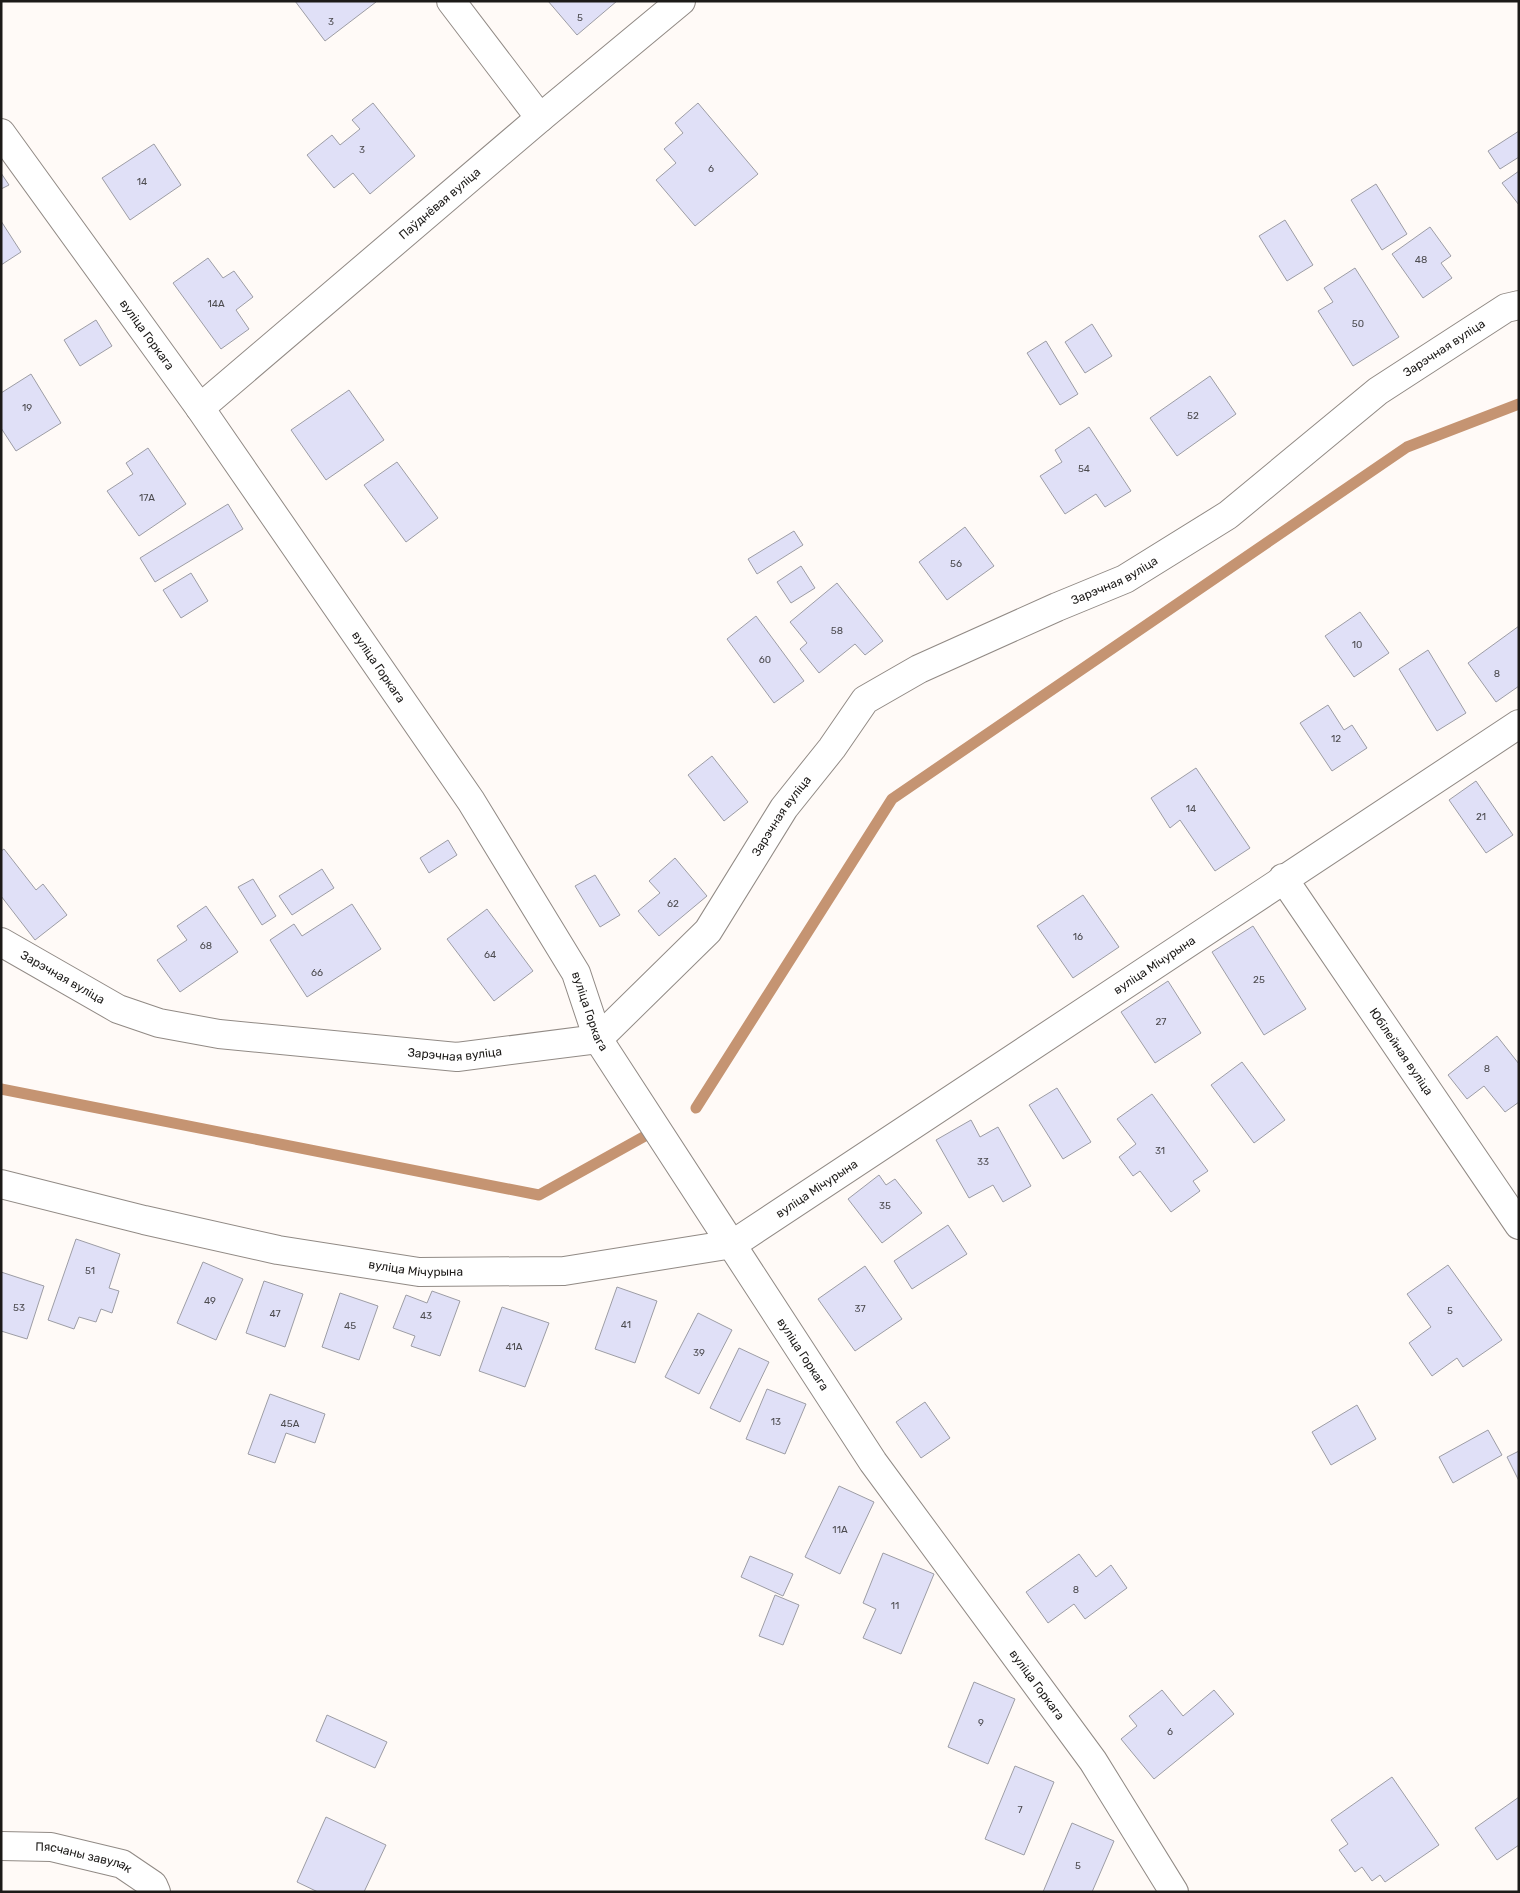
<svg xmlns="http://www.w3.org/2000/svg" width="1520" height="1893" font-family="Rubik,sans-serif">
<style>
.lines{fill:none;stroke-linecap:round;stroke-linejoin:round}
.stream{stroke:#c59472;stroke-width:11}
.building{fill:#e0e0f7;stroke:#9d9da5}
.street-casing{stroke:#918a85;stroke-width:30}
.street{stroke:#fff;stroke-width:28}
.labels{text-anchor:middle;dominant-baseline:central;stroke-width:4.5;stroke-linejoin:round;paint-order:stroke}
.number-label{font-size:10px;fill:#4d4c50}
.street-label{font-size:12px;fill:#1c1a18;stroke:#fff}
</style>
<rect width="100%" height="100%" fill="#fffaf7"/>
<g class="lines">
<path class="stream" d="M 1,1089 L 539,1195 L 645,1136
M 696,1108 L 892,799 L 1407,447 L 1519,404"/>
</g>
<path class="building" d="M 295,1 L 375,1 L 376,2 L 325,41 Z
M 548,1 L 617,1 L 577,35 Z
M 373,103 L 415,156 L 370,194 L 353,173 L 334,188 L 307,155 L 332,135 L 340,145 L 360,129 L 352,120 Z
M 698,103 L 758,174 L 695,226 L 656,180 L 676,163 L 664,149 L 683,133 L 675,123 Z
M 1519,131 L 1519,157 L 1500,169 L 1488,151 Z
M 154,144 L 181,185 L 130,220 L 102,178 Z
M 1519,171 L 1519,205 L 1502,183 Z
M 1,173 L 9,185 L 1,189 Z
M 1376,184 L 1407,234 L 1382,250 L 1351,200 Z
M 1285,220 L 1313,265 L 1287,281 L 1259,236 Z
M 1,221 L 21,252 L 1,265 Z
M 1430,227 L 1451,256 L 1441,263 L 1452,278 L 1423,298 L 1392,254 Z
M 208,258 L 223,278 L 234,271 L 253,297 L 236,310 L 249,329 L 221,349 L 173,283 Z
M 1355,268 L 1399,337 L 1353,366 L 1318,311 L 1333,302 L 1324,288 Z
M 96,320 L 112,346 L 80,366 L 64,340 Z
M 1092,324 L 1112,356 L 1085,373 L 1065,342 Z
M 1046,341 L 1078,394 L 1060,405 L 1027,353 Z
M 31,374 L 61,423 L 16,451 L 1,428 L 1,393 Z
M 1210,376 L 1236,414 L 1177,456 L 1150,418 Z
M 349,390 L 384,440 L 326,480 L 291,430 Z
M 1089,427 L 1131,491 L 1105,507 L 1096,494 L 1065,514 L 1040,476 L 1062,462 L 1055,450 Z
M 148,448 L 186,504 L 139,536 L 107,491 L 133,474 L 126,463 Z
M 397,462 L 438,518 L 406,542 L 364,485 Z
M 228,504 L 243,529 L 155,582 L 140,558 Z
M 965,527 L 994,566 L 947,600 L 919,562 Z
M 794,531 L 803,545 L 757,574 L 748,559 Z
M 801,566 L 815,588 L 791,603 L 777,582 Z
M 191,573 L 208,601 L 181,618 L 163,590 Z
M 837,583 L 883,641 L 865,655 L 855,644 L 819,673 L 800,649 L 807,643 L 790,622 Z
M 1360,612 L 1389,653 L 1354,677 L 1325,636 Z
M 756,616 L 804,681 L 774,703 L 727,639 Z
M 1519,626 L 1519,686 L 1496,702 L 1468,663 Z
M 1428,650 L 1466,713 L 1437,731 L 1399,669 Z
M 1328,705 L 1344,730 L 1352,725 L 1367,748 L 1332,771 L 1300,723 Z
M 712,756 L 748,802 L 724,821 L 688,775 Z
M 1196,768 L 1250,848 L 1215,871 L 1180,820 L 1170,828 L 1151,798 Z
M 1476,781 L 1513,835 L 1486,853 L 1449,800 Z
M 448,840 L 457,855 L 429,873 L 420,858 Z
M 4,849 L 36,890 L 43,884 L 67,915 L 35,940 L 1,896 L 1,851 Z
M 675,858 L 707,896 L 659,936 L 638,911 L 660,893 L 649,881 Z
M 322,869 L 334,888 L 292,915 L 279,896 Z
M 595,875 L 620,915 L 600,927 L 575,886 Z
M 253,879 L 276,916 L 262,925 L 238,887 Z
M 1083,895 L 1119,947 L 1073,978 L 1037,926 Z
M 352,904 L 381,949 L 307,997 L 270,940 L 294,924 L 302,936 Z
M 206,906 L 238,952 L 180,992 L 157,960 L 187,940 L 177,926 Z
M 487,909 L 533,971 L 494,1001 L 447,939 Z
M 1253,926 L 1306,1009 L 1264,1035 L 1212,952 Z
M 1168,981 L 1201,1033 L 1155,1063 L 1121,1012 Z
M 1497,1036 L 1519,1064 L 1519,1102 L 1505,1112 L 1484,1086 L 1467,1099 L 1448,1075 Z
M 1242,1062 L 1285,1120 L 1254,1143 L 1211,1085 Z
M 1057,1088 L 1091,1142 L 1063,1159 L 1029,1105 Z
M 1152,1094 L 1208,1171 L 1193,1181 L 1200,1191 L 1171,1212 L 1140,1171 L 1133,1176 L 1119,1157 L 1136,1144 L 1117,1119 Z
M 971,1120 L 980,1137 L 998,1127 L 1031,1186 L 1003,1202 L 993,1185 L 969,1198 L 936,1140 Z
M 879,1175 L 886,1185 L 895,1179 L 922,1213 L 882,1243 L 848,1199 Z
M 948,1225 L 967,1254 L 912,1289 L 894,1261 Z
M 76,1239 L 120,1254 L 109,1288 L 119,1291 L 112,1313 L 101,1309 L 96,1322 L 79,1317 L 74,1329 L 48,1320 Z
M 203,1262 L 243,1279 L 216,1340 L 177,1323 Z
M 1448,1265 L 1502,1340 L 1463,1367 L 1457,1358 L 1432,1376 L 1409,1343 L 1431,1327 L 1407,1294 Z
M 865,1266 L 902,1319 L 855,1351 L 818,1299 Z
M 1,1272 L 44,1286 L 27,1339 L 1,1331 Z
M 264,1281 L 303,1294 L 285,1347 L 246,1333 Z
M 617,1287 L 657,1301 L 635,1363 L 595,1349 Z
M 432,1291 L 460,1301 L 440,1356 L 411,1346 L 415,1336 L 393,1328 L 406,1295 L 427,1303 Z
M 340,1293 L 378,1306 L 359,1360 L 322,1347 Z
M 502,1307 L 549,1323 L 525,1387 L 479,1371 Z
M 698,1313 L 732,1330 L 699,1394 L 665,1377 Z
M 739,1348 L 769,1362 L 740,1422 L 710,1408 Z
M 767,1389 L 806,1404 L 785,1454 L 746,1439 Z
M 270,1394 L 325,1414 L 315,1443 L 286,1433 L 275,1463 L 248,1454 Z
M 925,1402 L 950,1438 L 921,1458 L 896,1422 Z
M 1357,1405 L 1376,1439 L 1331,1465 L 1312,1432 Z
M 1488,1430 L 1502,1455 L 1453,1483 L 1439,1457 Z
M 1519,1451 L 1519,1481 L 1507,1457 Z
M 839,1486 L 874,1502 L 840,1574 L 805,1557 Z
M 883,1553 L 934,1574 L 901,1654 L 863,1638 L 876,1609 L 863,1603 Z
M 1079,1554 L 1096,1577 L 1111,1565 L 1127,1588 L 1085,1619 L 1074,1604 L 1048,1623 L 1026,1592 Z
M 750,1556 L 793,1574 L 783,1596 L 741,1577 Z
M 775,1595 L 799,1605 L 783,1645 L 759,1636 Z
M 974,1682 L 1015,1699 L 988,1764 L 948,1747 Z
M 1162,1690 L 1183,1716 L 1214,1690 L 1234,1714 L 1154,1779 L 1121,1739 L 1137,1726 L 1129,1716 Z
M 327,1715 L 387,1742 L 375,1768 L 316,1741 Z
M 1015,1766 L 1054,1782 L 1024,1855 L 985,1839 Z
M 1392,1777 L 1439,1845 L 1385,1882 L 1380,1875 L 1372,1881 L 1362,1867 L 1355,1872 L 1339,1850 L 1348,1844 L 1331,1820 Z
M 1519,1797 L 1519,1845 L 1497,1860 L 1475,1828 Z
M 326,1817 L 386,1845 L 364,1892 L 318,1892 L 297,1882 Z
M 1072,1823 L 1114,1841 L 1092,1892 L 1043,1892 Z"/>
<g class="lines">
<g class="street-casing">
<g id="street">
<path d="M 451,1 L 540,118"/>
<path id="s1" d="M 1,133 L 200,408 L 471,801 L 576,973 L 598,1039 L 873,1462 L 1093,1761 L 1174,1892"/>
<path id="s2" d="M 200,408 L 540,118 L 681,1"/>
<path id="s3" d="M 1283,878 L 1519,1225"/>
<path id="s4" d="M 1,942 L 118,1009 L 159,1023 L 219,1034 L 457,1057 L 598,1039 L 708,931 L 784,808 L 832,748 L 865,700 L 919,669 L 1057,607 L 1125,579 L 1228,515 L 1378,391 L 1506,308 L 1519,305"/>
<path id="s5" d="M 1,1184 L 144,1220 L 278,1250 L 419,1272 L 564,1271 L 733,1244 L 1519,724"/>
<path id="s6" d="M 1,1846 L 51,1847 L 122,1864 L 153,1885 L 156,1892"/>
</g>
</g>
<use href="#street" class="street"/>
</g>
<g class="labels">
<g class="number-label">
<text x="580" y="18">5</text>
<text x="331" y="22">3</text>
<text x="362" y="150">3</text>
<text x="711" y="169">6</text>
<text x="142" y="182">14</text>
<text x="1421" y="260">48</text>
<text x="216" y="304">14А</text>
<text x="1358" y="324">50</text>
<text x="27" y="408">19</text>
<text x="1193" y="416">52</text>
<text x="1084" y="469">54</text>
<text x="147" y="498">17А</text>
<text x="956" y="564">56</text>
<text x="837" y="631">58</text>
<text x="1357" y="645">10</text>
<text x="765" y="660">60</text>
<text x="1497" y="674">8</text>
<text x="1336" y="739">12</text>
<text x="1191" y="809">14</text>
<text x="1481" y="817">21</text>
<text x="673" y="904">62</text>
<text x="1078" y="937">16</text>
<text x="206" y="946">68</text>
<text x="490" y="955">64</text>
<text x="317" y="973">66</text>
<text x="1259" y="980">25</text>
<text x="1161" y="1022">27</text>
<text x="1487" y="1069">8</text>
<text x="1160" y="1151">31</text>
<text x="983" y="1162">33</text>
<text x="885" y="1206">35</text>
<text x="90" y="1271">51</text>
<text x="210" y="1301">49</text>
<text x="19" y="1308">53</text>
<text x="860" y="1309">37</text>
<text x="1450" y="1311">5</text>
<text x="275" y="1314">47</text>
<text x="426" y="1316">43</text>
<text x="626" y="1325">41</text>
<text x="350" y="1326">45</text>
<text x="514" y="1347">41А</text>
<text x="699" y="1353">39</text>
<text x="776" y="1422">13</text>
<text x="290" y="1424">45А</text>
<text x="840" y="1530">11А</text>
<text x="1076" y="1590">8</text>
<text x="895" y="1606">11</text>
<text x="981" y="1723">9</text>
<text x="1170" y="1732">6</text>
<text x="1020" y="1810">7</text>
<text x="1078" y="1866">5</text>
</g>
<g class="street-label">
<text stroke="none"><textPath href="#s2" startOffset="315">Паўднёвая вуліца</textPath></text>
<text stroke="none"><textPath href="#s1" startOffset="249">вуліца Горкага</textPath></text>
<text stroke="none"><textPath href="#s4" startOffset="1736">Зарэчная вуліца</textPath></text>
<text stroke="none"><textPath href="#s4" startOffset="1331">Зарэчная вуліца</textPath></text>
<text stroke="none"><textPath href="#s1" startOffset="654">вуліца Горкага</textPath></text>
<text stroke="none"><textPath href="#s4" startOffset="911">Зарэчная вуліца</textPath></text>
<text stroke="none"><textPath href="#s5" startOffset="1249">вуліца Мічурына</textPath></text>
<text stroke="none"><textPath href="#s4" startOffset="71">Зарэчная вуліца</textPath></text>
<text stroke="none"><textPath href="#s1" startOffset="1059">вуліца Горкага</textPath></text>
<text stroke="none"><textPath href="#s4" startOffset="476">Зарэчная вуліца</textPath></text>
<text stroke="none"><textPath href="#s3" startOffset="210">Юбілейная вуліца</textPath></text>
<text stroke="none"><textPath href="#s5" startOffset="844">вуліца Мічурына</textPath></text>
<text stroke="none"><textPath href="#s5" startOffset="424">вуліца Мічурына</textPath></text>
<text stroke="none"><textPath href="#s1" startOffset="1464">вуліца Горкага</textPath></text>
<text stroke="none"><textPath href="#s1" startOffset="1869">вуліца Горкага</textPath></text>
<text stroke="none"><textPath href="#s6" startOffset="84">Пясчаны завулак</textPath></text>
</g>
</g>
<rect width="1520" height="1893" fill="none" stroke="#1c1a18" stroke-width="5"/>
</svg>
